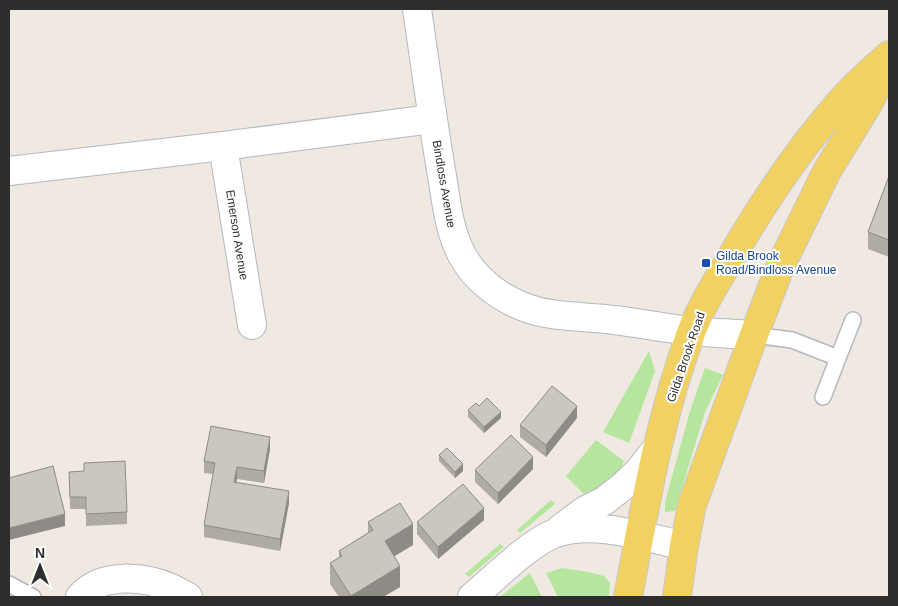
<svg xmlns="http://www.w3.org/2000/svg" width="898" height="606" font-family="Helvetica,sans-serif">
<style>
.green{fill:#b6e59e}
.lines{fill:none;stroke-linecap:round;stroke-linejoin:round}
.service-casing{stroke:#b4b7c1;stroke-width:18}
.minor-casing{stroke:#b4b7c1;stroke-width:30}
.tertiary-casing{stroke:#b4b7c1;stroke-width:30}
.primary-casing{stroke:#c9c9c9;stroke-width:30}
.service{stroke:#fff;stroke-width:15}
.minor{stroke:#fff;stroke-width:28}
.tertiary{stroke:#fff;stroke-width:28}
.primary{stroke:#f2d163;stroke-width:28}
.wall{fill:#afaba4}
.shaded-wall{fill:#8e8b86}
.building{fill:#cbc7bf;stroke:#8e8b86}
.transit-dot{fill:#1a4fb4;stroke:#fff;stroke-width:2}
.labels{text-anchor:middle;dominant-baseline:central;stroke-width:4;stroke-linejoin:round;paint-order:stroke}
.street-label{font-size:12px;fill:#2e2e2e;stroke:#fff}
.transit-label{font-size:12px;fill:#164399;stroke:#fff;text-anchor:start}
</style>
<rect width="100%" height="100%" fill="#efe9e1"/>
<path class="green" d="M 649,351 L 655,371 L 629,443 L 603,432 Z
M 705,368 L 723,375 L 705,412 L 675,511 L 665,512 L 665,502 L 690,411 Z
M 596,440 L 624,461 L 617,478 L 606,486 L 584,494 L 566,476 Z
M 551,500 L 555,504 L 520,533 L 517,530 Z
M 500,544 L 504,547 L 469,577 L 465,574 Z
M 562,568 L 588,572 L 604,576 L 610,583 L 609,597 L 558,597 L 546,573 Z
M 530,573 L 542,597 L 500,597 Z"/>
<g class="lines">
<g class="service-casing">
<path id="service" d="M 754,335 L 792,340 L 838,358 L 853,320
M 823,397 L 838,358
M 9,584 L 33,597"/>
</g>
<g class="minor-casing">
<path id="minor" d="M 417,9 C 425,63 432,117 441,170 C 446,198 448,229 462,255 C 475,279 498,297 524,307 C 552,318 585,316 614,320 C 641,323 667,329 693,331 C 713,333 734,334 754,335
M 223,146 L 252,325
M 9,171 L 223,146 L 432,119
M 80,597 C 101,572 144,576 171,588 C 177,591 183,594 188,597"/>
</g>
<g class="tertiary-casing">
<path id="tertiary" d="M 559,530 L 584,511 L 604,501 L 622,487 L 638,472 L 657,448
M 472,597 C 495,578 527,545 553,534 C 592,519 646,537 684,546"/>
</g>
<g class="primary-casing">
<path id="primary" d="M 628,597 C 645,507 659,419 691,333 C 701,306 717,281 732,256 C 764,201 800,147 843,99 C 857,83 874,69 889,55
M 677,597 L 684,546 L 692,505 L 754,335 L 780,267 L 827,171 L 868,104 L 888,65"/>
</g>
<use href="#service" class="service"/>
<use href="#minor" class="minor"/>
<use href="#tertiary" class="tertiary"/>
<use href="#primary" class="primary"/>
</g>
<path class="wall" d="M 889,176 L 889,257 L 868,249 L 868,232 Z
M 479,406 L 501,418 L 484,433 L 468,417 L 468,410 Z
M 577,418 L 546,457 L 520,437 L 520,425 Z
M 270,449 L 264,483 L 237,479 L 236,482 L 289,503 L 280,551 L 204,537 L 204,525 L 213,474 L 204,473 L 204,461 Z
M 439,455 L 463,471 L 455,478 L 439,461 Z
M 84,463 L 127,512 L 127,524 L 86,526 L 86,509 L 70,509 L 69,472 L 84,472 Z
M 533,469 L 498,504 L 475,482 L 475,470 Z
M 484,520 L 438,559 L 417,534 L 417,522 Z
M 368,522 L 413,545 L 394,556 L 400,587 L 383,597 L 339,597 L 330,584 L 330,563 L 339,558 L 339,551 L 368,533 Z"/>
<path class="shaded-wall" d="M 577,406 L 577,418 L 546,457 L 546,445 Z
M 501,412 L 501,418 L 484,433 L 484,427 Z
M 270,437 L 270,449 L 264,483 L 264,471 Z
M 533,457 L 533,469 L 498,504 L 498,493 Z
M 463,464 L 463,471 L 455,478 L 455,472 Z
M 237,467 L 237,479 L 234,494 L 234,482 Z
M 289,491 L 289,503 L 280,551 L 280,539 Z
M 484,508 L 484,520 L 438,559 L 438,547 Z
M 65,514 L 65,526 L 9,540 L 9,528 Z
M 413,524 L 413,545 L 385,562 L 385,541 Z
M 400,566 L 400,587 L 383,597 L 351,597 L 351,596 Z"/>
<path class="building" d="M 889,176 L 889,240 L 868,232 Z
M 552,386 L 577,406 L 546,445 L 520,425 Z
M 487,398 L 501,412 L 484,427 L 468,410 L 476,403 L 479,406 Z
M 211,426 L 270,437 L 264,471 L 237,467 L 234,482 L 289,491 L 280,539 L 204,525 L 215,463 L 204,461 Z
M 511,435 L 533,457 L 498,493 L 475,470 Z
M 447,448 L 463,464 L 455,472 L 439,455 Z
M 125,461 L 127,512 L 86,514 L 86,497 L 70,497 L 69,472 L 84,471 L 84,463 Z
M 53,466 L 65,514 L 9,528 L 9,478 Z
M 463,484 L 484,508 L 438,547 L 417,522 Z
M 400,503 L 413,524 L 385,541 L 400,566 L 351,596 L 330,563 L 342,556 L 339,551 L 373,530 L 368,522 Z"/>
<rect class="transit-dot" x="701" y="258" width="10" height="10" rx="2.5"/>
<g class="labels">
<g class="street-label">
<text transform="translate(444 184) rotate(80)">Bindloss Avenue</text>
<text transform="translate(237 235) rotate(81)">Emerson Avenue</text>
<text transform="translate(686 357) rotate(-71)">Gilda Brook Road</text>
</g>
<g class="transit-label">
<text x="716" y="256">Gilda Brook<tspan x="716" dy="14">Road/Bindloss Avenue</tspan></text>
</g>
</g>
<rect width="898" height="606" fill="none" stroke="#2e2e2e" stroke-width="20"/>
<g transform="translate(40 566)" stroke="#ffffff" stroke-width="4" paint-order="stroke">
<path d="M0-4L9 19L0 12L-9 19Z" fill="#2e2e2e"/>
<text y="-8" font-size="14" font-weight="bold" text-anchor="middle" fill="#2e2e2e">N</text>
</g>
</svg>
